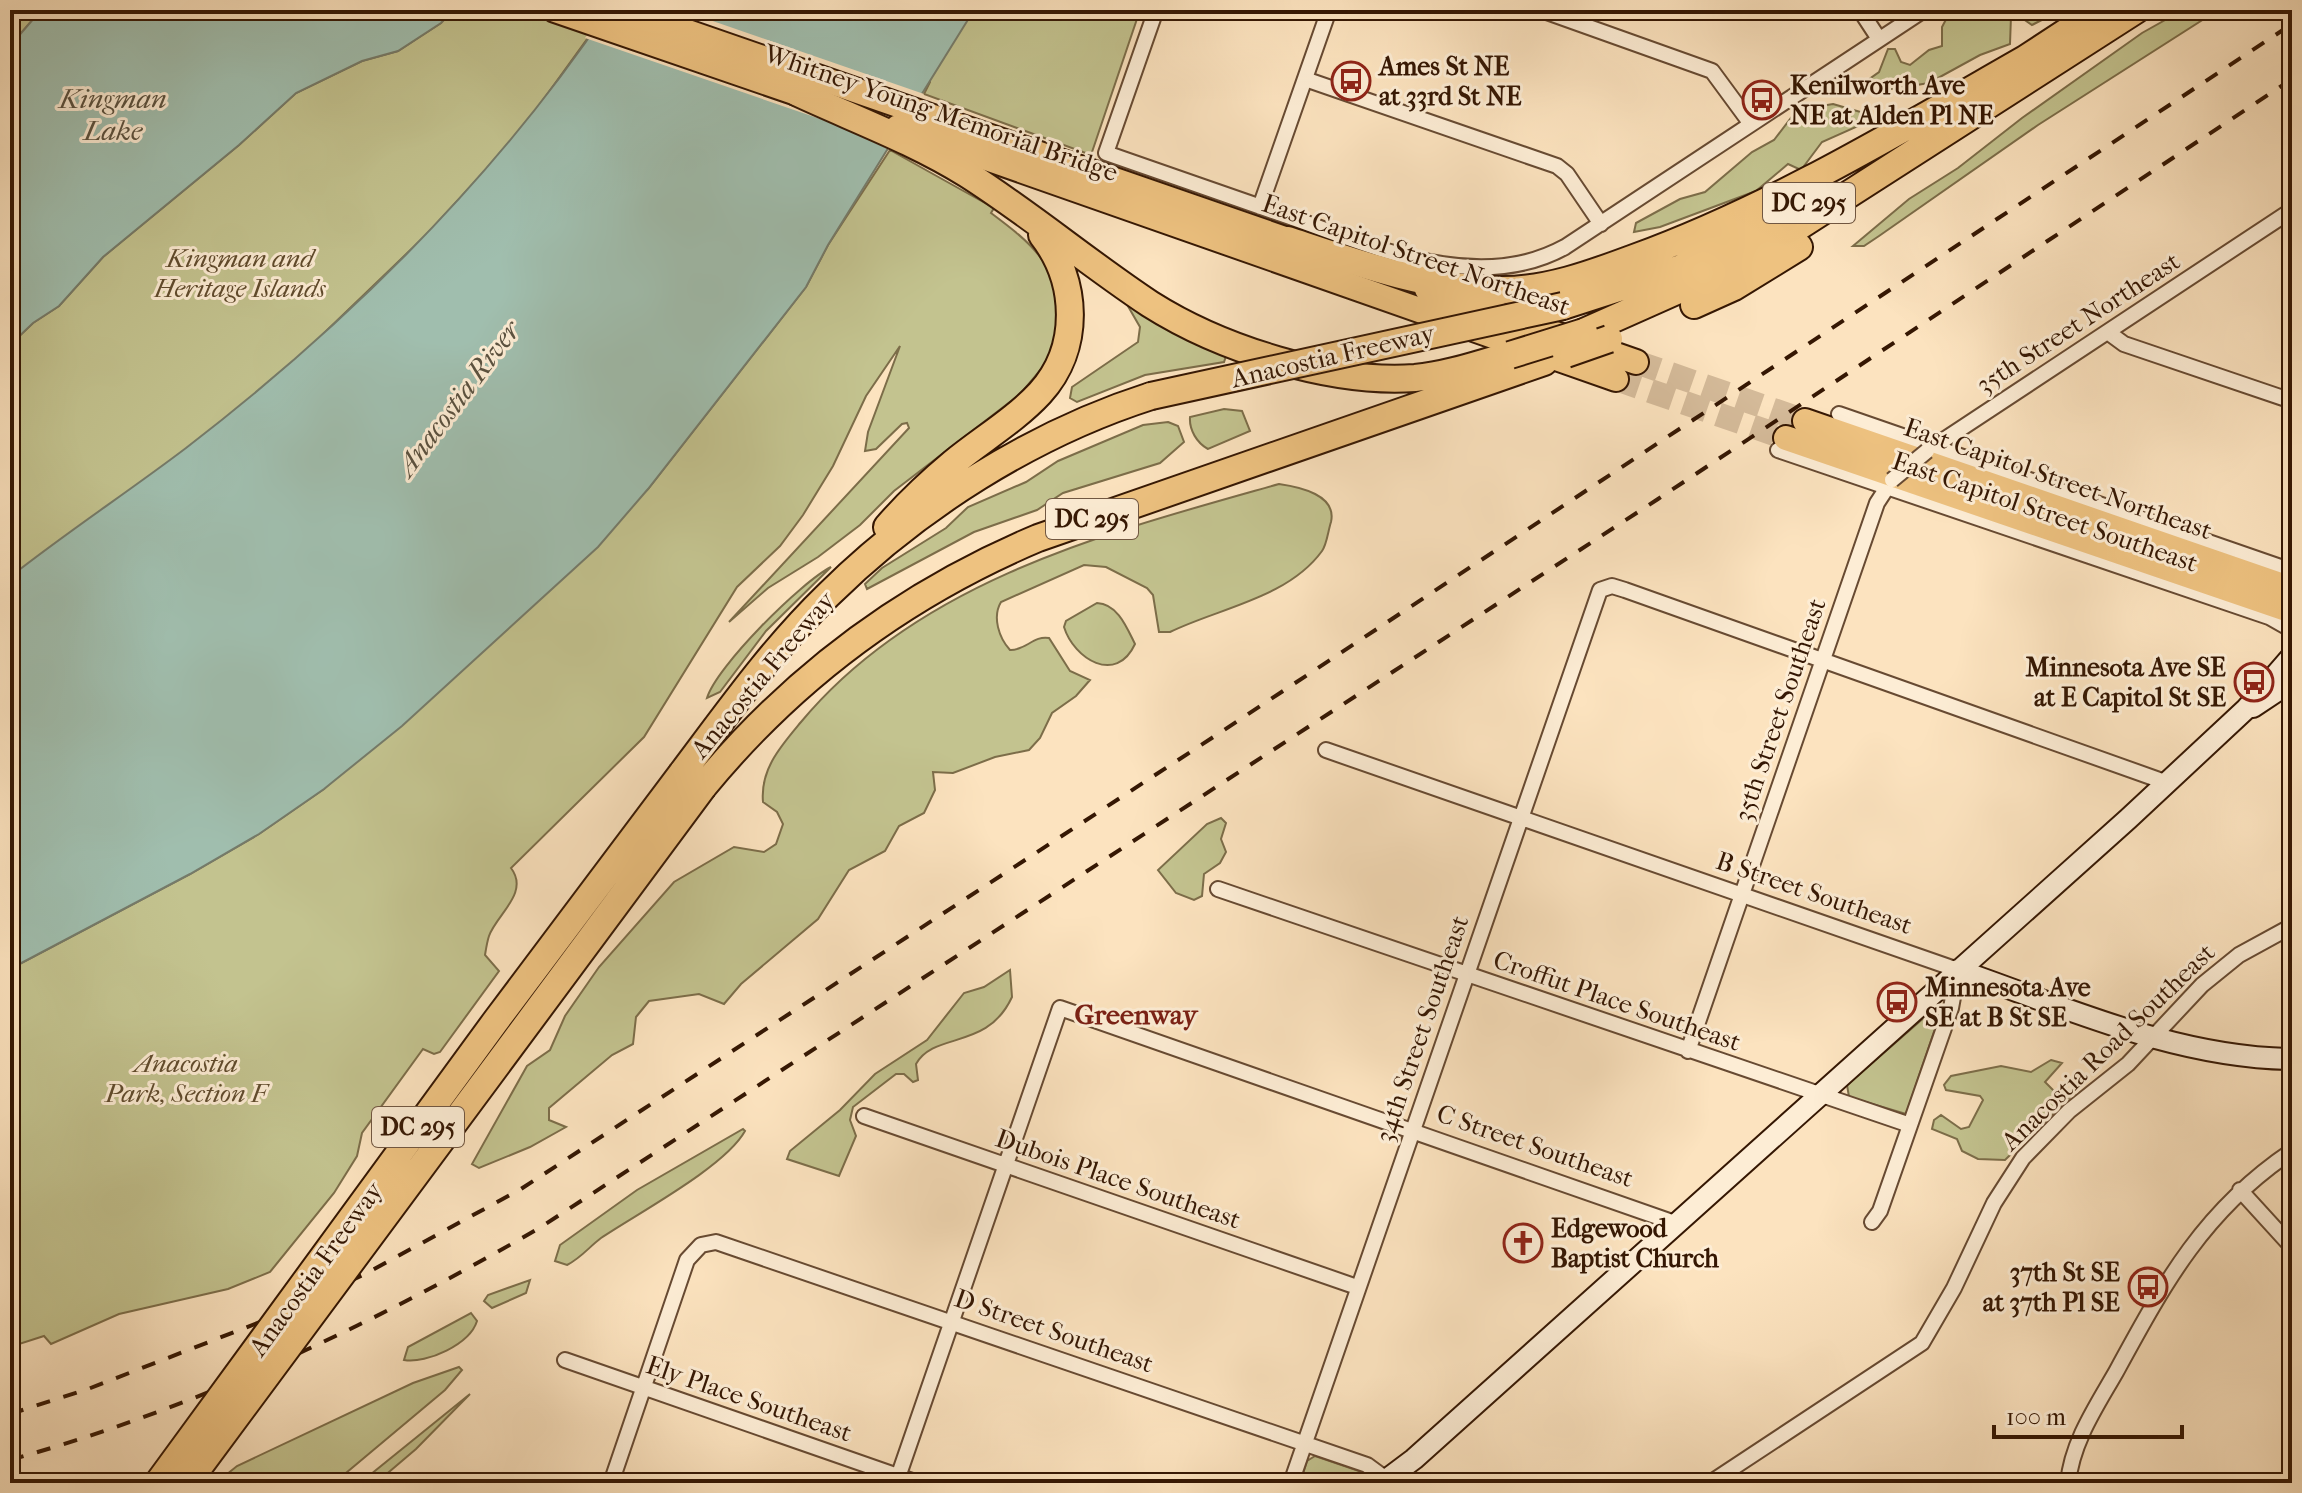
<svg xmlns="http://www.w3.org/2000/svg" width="2302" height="1493" font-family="'IM FELL French Canon',serif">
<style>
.green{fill:#c3c38f;stroke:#7c6d49;stroke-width:2}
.water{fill:#a0beae;stroke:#757b6a;stroke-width:2}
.pier{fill:#fce3bf}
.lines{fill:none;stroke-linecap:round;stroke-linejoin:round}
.primary-tunnel{stroke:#d4ba99;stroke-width:24;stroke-dasharray:24 12;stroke-linecap:butt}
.minor-casing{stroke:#674a32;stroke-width:18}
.secondary-casing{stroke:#351703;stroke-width:24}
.primary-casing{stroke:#351703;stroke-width:28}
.motorway-casing{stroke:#351703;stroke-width:30}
.minor{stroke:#fdedd5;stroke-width:14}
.secondary{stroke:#fdedd5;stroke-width:20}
.primary{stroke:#eec280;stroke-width:24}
.motorway{stroke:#eec280;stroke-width:26}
.rail{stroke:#351703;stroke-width:4;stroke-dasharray:14 14;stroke-linecap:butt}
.minor-bridge-casing{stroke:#674a32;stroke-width:18;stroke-linecap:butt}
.motorway-bridge-casing{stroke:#351703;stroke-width:30;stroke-linecap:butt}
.minor-bridge{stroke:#fdedd5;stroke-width:14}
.motorway-bridge{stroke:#eec280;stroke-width:26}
.labels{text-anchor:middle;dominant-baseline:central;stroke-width:6;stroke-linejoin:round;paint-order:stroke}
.shield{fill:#fdedd5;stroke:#715742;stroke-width:2}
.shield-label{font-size:24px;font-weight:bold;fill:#351703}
.poi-label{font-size:26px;font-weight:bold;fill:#351703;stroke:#fdedd5;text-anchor:start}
.street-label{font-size:26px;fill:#351703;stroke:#fdedd5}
.park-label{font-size:26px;font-style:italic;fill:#604b2d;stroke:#fdedd5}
.water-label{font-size:28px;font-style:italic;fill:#5a513f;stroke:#fdedd5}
.neighbourhood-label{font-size:28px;font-weight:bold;fill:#7a1f14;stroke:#fdedd5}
</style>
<rect width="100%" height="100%" fill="#fce3bf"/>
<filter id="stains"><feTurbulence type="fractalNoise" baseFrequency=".0025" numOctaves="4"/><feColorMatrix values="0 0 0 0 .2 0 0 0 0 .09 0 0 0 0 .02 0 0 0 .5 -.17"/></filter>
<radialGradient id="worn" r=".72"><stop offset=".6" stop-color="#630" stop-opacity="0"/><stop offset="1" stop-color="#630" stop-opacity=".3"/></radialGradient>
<path class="green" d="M 10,10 L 41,10 L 10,46 Z
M 453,10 L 608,10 L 530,118 L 482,174 L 426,235 L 321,336 L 10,695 L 10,345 L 33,323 L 59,306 L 103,257 L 239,145 L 296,93 L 362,61 L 398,51 L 441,23 Z
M 890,10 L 1140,10 L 1091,155 L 924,94 L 930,82 Z
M 1951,10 L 2061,10 L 2032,25 L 2019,16 L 2011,16 L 2010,44 L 1980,55 L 1929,83 L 1873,92 L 1865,87 L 1868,80 L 1879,72 L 1888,49 L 1895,49 L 1901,62 L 1910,65 L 1929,50 L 1942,46 L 1942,27 Z
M 2183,10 L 2218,10 L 2038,125 L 1879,236 L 1864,246 L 1853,246 L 1909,199 L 1958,168 L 2022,118 L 2142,33 Z
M 1833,104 L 1864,113 L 1865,123 L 1822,142 L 1801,170 L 1788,164 L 1756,191 L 1660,227 L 1634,232 L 1636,223 L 1680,199 L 1705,192 L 1752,152 L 1774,140 L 1797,110 Z
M 890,150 L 994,208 L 991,213 C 1031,243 1060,265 1057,319 C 1057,327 1058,337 1056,344 C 1048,363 1032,380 1019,395 L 894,491 L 860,525 L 818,557 L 768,588 L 729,622 L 909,428 L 907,423 L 902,424 L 876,449 L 865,451 L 868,432 L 900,346 L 866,396 L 833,466 L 803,515 L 780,546 L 737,587 L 644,737 L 511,868 C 530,893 496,915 489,936 C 487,942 486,949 485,955 L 499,971 L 440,1052 L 434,1054 L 423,1049 L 362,1133 L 357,1156 L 334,1193 L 270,1272 L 228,1289 L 119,1314 L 51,1344 L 44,1336 L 10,1347 L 10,969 L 190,874 L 259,834 L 324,789 L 648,489 L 806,287 L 828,245 Z
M 1125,301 L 1228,350 L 1224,362 L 1145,375 L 1077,402 L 1070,398 L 1072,387 L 1138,342 L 1140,327 Z
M 1224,409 L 1242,411 L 1250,431 L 1208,449 C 1197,443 1189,430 1190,417 Z
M 1168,422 L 1178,426 L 1184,442 L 1160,463 L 1063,493 L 1037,510 L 974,532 L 867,589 L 865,584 L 882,568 L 946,528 L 968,507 L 1026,482 L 1058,461 L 1143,425 Z
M 1279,484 C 1300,487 1337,495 1331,522 C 1328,531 1327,544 1322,551 C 1288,598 1219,608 1170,632 L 1159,632 L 1153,595 L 1147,588 L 1106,567 L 1084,565 L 1001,602 C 992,617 999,638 1010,650 C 1025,651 1034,635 1049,638 L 1070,671 L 1090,680 L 1076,696 L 1052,713 L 1040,738 L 1029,750 L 995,757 L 953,773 L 933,772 L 935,790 L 924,813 L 899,826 L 885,851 L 849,870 L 818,919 L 741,984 L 724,1004 L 699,994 L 649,1001 L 636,1017 L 633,1044 L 612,1055 L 549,1108 L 549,1120 L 566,1127 L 530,1147 L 479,1168 L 472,1164 L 527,1066 L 550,1050 L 565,1016 L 599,967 L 674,882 L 734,847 L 764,852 L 776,844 L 783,824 L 777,812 L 763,802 C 760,769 781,746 801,722 C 919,580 1109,532 1279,484 Z
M 831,567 L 766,631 L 720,692 L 707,698 C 716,667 801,582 831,567 Z
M 1097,603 C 1118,604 1127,628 1135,644 C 1116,685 1074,659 1064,627 L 1066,621 Z
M 1221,818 L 1226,823 L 1221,839 L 1226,852 L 1220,863 L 1204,874 L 1202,896 L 1194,900 L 1176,893 L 1158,870 L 1207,824 Z
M 1010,970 L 1012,997 C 987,1051 935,1031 916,1064 L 918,1080 L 913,1082 L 904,1074 L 896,1074 L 853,1107 L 850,1120 L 856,1136 L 839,1176 L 787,1159 L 790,1151 L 840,1110 L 875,1074 L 927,1040 L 964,993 L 984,987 Z
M 1934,1009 L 1939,1017 L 1906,1114 L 1849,1097 L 1847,1085 Z
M 2051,1060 L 2062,1063 L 2045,1082 L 2059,1096 L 2077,1090 L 2005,1160 L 1978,1159 L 1962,1151 L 1957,1139 L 1932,1129 L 1934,1120 L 1941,1115 L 1961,1129 L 1969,1127 L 1983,1100 L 1980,1096 L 1946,1090 L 1944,1085 L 1951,1076 L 2001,1066 L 2031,1072 Z
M 743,1129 L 745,1131 C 725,1167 638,1213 601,1238 C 589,1247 581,1258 567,1265 L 555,1261 L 560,1245 L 637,1190 Z
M 530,1280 L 526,1293 L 492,1308 L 484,1301 L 488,1295 Z
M 471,1313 L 477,1321 C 470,1344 427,1364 404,1360 L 408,1347 Z
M 459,1367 L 462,1370 L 445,1390 L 334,1483 L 216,1483 L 237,1466 L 413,1383 Z
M 470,1394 L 416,1449 L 376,1483 L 360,1483 Z
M 1315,1456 L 1362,1472 L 1366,1483 L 1300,1483 L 1307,1461 Z"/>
<path class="water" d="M 41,10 L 453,10 L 441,23 L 398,51 L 362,61 L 296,93 L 239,145 L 103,257 L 59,306 L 33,323 L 10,345 L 10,46 Z
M 608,10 L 974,10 L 828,245 L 806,287 L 648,489 L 598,547 L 402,726 L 324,789 L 259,834 L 190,874 L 10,969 L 10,577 C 67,532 128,492 186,448 C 347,324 494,179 608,10 Z"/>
<path class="pier" d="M 604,10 L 681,10 L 924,94 L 890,150 L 835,124 L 585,38 Z"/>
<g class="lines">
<path class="primary-tunnel" d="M 1636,362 L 1805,421
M 1616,379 L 1786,438"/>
<g class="minor-casing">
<path id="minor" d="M 1156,10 L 1106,153 C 1165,174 1225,194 1284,215 C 1371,245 1476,296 1565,247 L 1924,10
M 1541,10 L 1712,71 L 1751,124
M 1860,10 L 1879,39
M 1305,79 L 1557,166 L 1567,174 L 1601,224
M 1260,207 L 1329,10
M 2109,333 L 2124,344 L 2292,401
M 1839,414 L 2292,571
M 1778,450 L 2269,617 L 2292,630
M 1927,451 L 2292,210
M 1326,750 L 1958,970 L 1951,1008 L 1880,1211 L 1872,1222
M 1218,889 L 1910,1125
M 1688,1051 L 1877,503 L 1892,480
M 864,1116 L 1357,1287
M 2240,1190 L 2292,1247
M 565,1360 L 918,1483
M 611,1483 L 687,1260 L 701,1245 L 716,1242 L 1367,1465 L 1386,1479
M 896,1483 L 1060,1008 L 1675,1223
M 1291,1483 L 1600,590 L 1612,586 L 1625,590 L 2165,782
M 1710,1483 L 1922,1343 L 1954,1288 L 1994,1203 L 2023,1158 L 2069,1111 L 2128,1064 L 2202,985 L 2239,955 L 2292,926
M 2068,1483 C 2072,1442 2096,1407 2116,1372 C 2165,1282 2204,1210 2292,1151"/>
</g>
<g class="secondary-casing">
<path id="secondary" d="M 2253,707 L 2292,681
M 1958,970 C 2065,1007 2176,1058 2292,1059
M 1382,1483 L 1414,1459 L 2128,819 L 2246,709 L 2292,656"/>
</g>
<g class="primary-casing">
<path id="primary" d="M 555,10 L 814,99
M 624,10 L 1305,246
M 898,127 L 1616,379
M 1427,289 L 1636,362
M 1805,421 L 2292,589
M 1786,438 L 2292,611"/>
</g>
<g class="motorway-casing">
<path id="motorway" d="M 2019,63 L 2100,10
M 798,93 C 854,119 914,141 967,174 C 1030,214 1088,263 1150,304 C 1221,349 1331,384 1415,378 C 1447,375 1479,364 1510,355
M 1288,240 C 1357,263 1426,288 1499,290 C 1545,291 1591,274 1634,258 C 1774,207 1902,129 2032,55
M 1694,305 L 1734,287 L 1799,247
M 1563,306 L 1681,268 L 1817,198
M 1584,332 L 1748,259 L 2136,10
M 887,527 C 907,504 929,483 953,463 C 981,440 1015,420 1040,393 C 1081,348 1078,281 1042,235
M 682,773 C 728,712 773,648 828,595 C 917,507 1032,434 1151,396
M 703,787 C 795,675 905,594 1038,538 L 1544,362"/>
</g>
<use href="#minor" class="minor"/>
<use href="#secondary" class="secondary"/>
<use href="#primary" class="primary"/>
<use href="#motorway" class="motorway"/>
<path class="rail" d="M 10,1414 L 88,1389 L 273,1317 L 365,1274 L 521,1189 L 1218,734 L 2292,24
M 10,1460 C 197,1408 374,1324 541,1227 L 1658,499 L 2292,79"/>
<g class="minor-bridge-casing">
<path id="minor-bridge" d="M 1892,480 L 1927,451"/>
</g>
<g class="motorway-bridge-casing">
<path id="motorway-bridge" d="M 1566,354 L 1609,339
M 1510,355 L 1584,332
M 1151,396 L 1563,306
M 158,1483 L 495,1022 L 682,773
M 187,1483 L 703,787"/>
</g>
<use href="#minor-bridge" class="minor-bridge"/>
<use href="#motorway-bridge" class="motorway-bridge"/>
</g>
<defs>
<g id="bus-ring" transform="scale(2)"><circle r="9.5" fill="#fdedd5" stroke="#8f2418" stroke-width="1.5"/><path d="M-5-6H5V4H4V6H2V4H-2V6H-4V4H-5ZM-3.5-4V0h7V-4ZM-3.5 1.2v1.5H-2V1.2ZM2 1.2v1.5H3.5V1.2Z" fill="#8f2418"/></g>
<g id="church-ring" transform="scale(2)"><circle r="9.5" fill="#fdedd5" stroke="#8f2418" stroke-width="1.5"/><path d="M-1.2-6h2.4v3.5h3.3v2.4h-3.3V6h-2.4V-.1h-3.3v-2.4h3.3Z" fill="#8f2418"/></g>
</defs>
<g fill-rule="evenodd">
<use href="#bus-ring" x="1351" y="81"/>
<use href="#bus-ring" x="1762" y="100"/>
<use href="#bus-ring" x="2254" y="682"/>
<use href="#bus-ring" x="1897" y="1002"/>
<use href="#church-ring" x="1523" y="1243"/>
<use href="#bus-ring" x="2148" y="1287"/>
</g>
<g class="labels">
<g class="shield">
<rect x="1763" y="183" width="92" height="40" rx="6"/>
<rect x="1046" y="499" width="92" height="40" rx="6"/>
<rect x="372" y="1107" width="92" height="40" rx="6"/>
</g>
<g class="shield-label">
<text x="1809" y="203">DC 295</text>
<text x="1092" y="519">DC 295</text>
<text x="418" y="1127">DC 295</text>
</g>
<g class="poi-label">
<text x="1379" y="66">Ames St NE<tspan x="1379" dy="30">at 33rd St NE</tspan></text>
<text x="1790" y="85">Kenilworth Ave<tspan x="1790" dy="30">NE at Alden Pl NE</tspan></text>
<text x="2226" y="667" text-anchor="end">Minnesota Ave SE<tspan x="2226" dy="30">at E Capitol St SE</tspan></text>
<text x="1925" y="987">Minnesota Ave<tspan x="1925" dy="30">SE at B St SE</tspan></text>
<text x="1551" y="1228">Edgewood<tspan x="1551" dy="30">Baptist Church</tspan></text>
<text x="2120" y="1272" text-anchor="end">37th St SE<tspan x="2120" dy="30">at 37th Pl SE</tspan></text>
</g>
<g class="street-label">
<text transform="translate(941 113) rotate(19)">Whitney Young Memorial Bridge</text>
<text transform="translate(1416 255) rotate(19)">East Capitol Street Northeast</text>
<text transform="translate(2078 323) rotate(-33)">35th Street Northeast</text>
<text transform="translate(1333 356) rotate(-13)">Anacostia Freeway</text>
<text transform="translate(2058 479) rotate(19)">East Capitol Street Northeast</text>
<text transform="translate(2045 512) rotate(19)">East Capitol Street Southeast</text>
<text transform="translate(763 675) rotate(-50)">Anacostia Freeway</text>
<text transform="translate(1780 710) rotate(-71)">35th Street Southeast</text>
<text transform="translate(1814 893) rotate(19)">B Street Southeast</text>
<text transform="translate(1617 1001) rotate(19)">Croffut Place Southeast</text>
<text transform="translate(1422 1029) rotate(-71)">34th Street Southeast</text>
<text transform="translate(2108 1047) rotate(-44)">Anacostia Road Southeast</text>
<text transform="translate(1535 1146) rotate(19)">C Street Southeast</text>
<text transform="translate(1118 1179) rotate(19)">Dubois Place Southeast</text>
<text transform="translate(316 1269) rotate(-54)">Anacostia Freeway</text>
<text transform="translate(1054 1331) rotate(19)">D Street Southeast</text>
<text transform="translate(749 1399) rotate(19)">Ely Place Southeast</text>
</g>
<g class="park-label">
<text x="240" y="258">Kingman and<tspan x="240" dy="30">Heritage Islands</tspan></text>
<text x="186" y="1063">Anacostia<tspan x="186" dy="30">Park, Section F</tspan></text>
</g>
<g class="water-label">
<text x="113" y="98">Kingman<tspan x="113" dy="32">Lake</tspan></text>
<text transform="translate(458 398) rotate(-53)">Anacostia River</text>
</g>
<g class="neighbourhood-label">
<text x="1136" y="1014">Greenway</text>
</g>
</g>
<rect width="2302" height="1493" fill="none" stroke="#fce3bf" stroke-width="40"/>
<rect x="12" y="12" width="2278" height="1469" fill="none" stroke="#351703" stroke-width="4"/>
<rect x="20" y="20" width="2262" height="1453" fill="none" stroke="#351703" stroke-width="2"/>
<path d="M1994 1425v12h188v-12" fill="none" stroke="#351703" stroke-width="4"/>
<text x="2006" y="1425" font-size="24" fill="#351703" stroke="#fdedd5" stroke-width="6" paint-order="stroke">100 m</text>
<rect width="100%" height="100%" filter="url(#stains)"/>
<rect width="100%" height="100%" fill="url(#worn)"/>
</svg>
